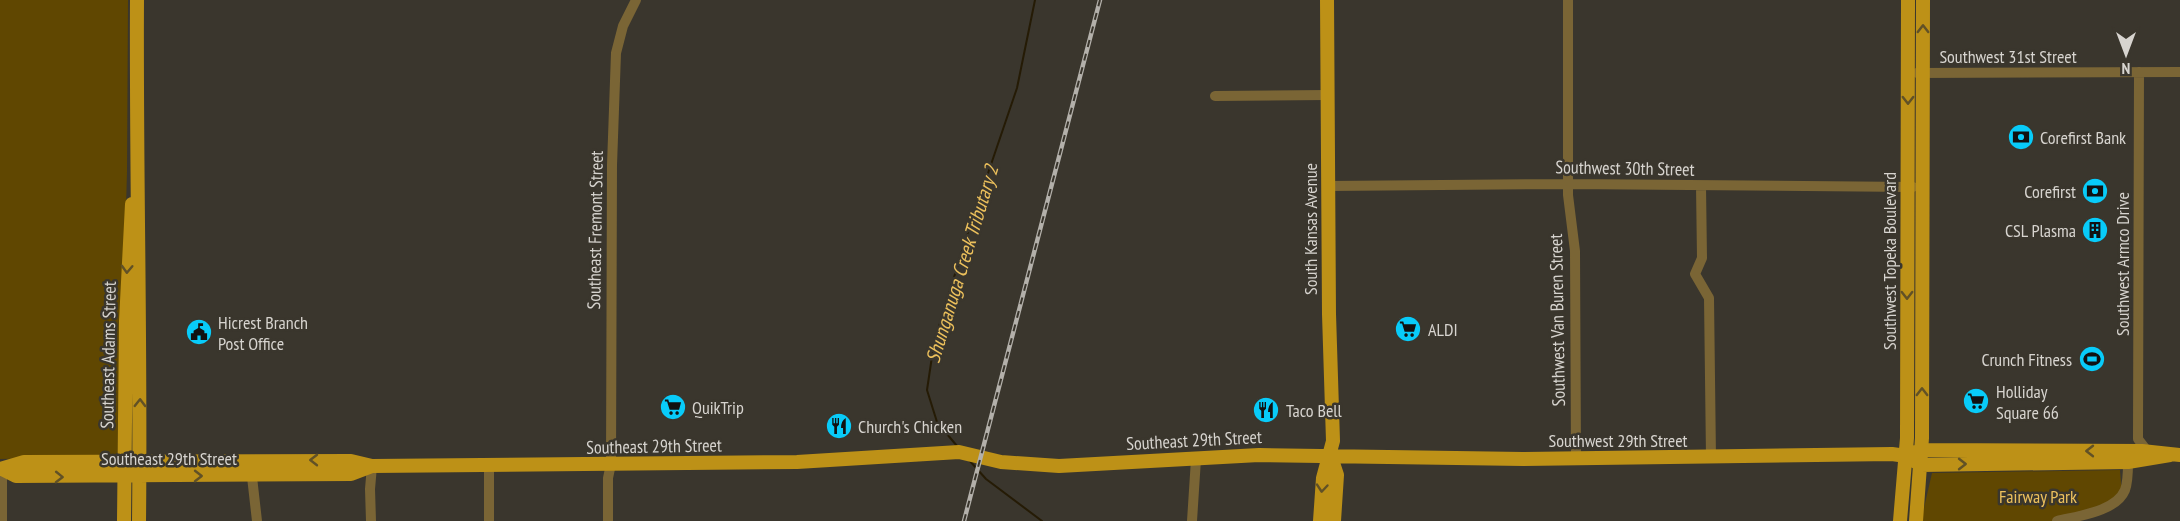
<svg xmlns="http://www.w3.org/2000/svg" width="2180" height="521" font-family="'PT Sans Narrow',sans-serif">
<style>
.green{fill:#604701}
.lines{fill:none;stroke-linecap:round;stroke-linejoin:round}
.stream{stroke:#251b05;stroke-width:2}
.minor{stroke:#7a6535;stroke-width:10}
.major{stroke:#bd9117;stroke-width:14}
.rail-casing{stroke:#b3b0aa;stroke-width:4.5}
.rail{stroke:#3a362d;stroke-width:2;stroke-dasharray:7;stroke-linecap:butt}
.oneway{stroke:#615126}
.labels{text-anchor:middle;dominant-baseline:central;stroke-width:5;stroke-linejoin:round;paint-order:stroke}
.street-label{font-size:18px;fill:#d7d4cf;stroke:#3a362d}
.poi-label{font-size:18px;fill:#d7d4cf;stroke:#3a362d;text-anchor:start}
.park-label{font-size:18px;fill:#edc15d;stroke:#3a362d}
.water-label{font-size:20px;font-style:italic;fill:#ecc05c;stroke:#3a362d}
</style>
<rect width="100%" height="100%" fill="#3a362d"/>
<path class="green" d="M 0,0 L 128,0 L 127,172 L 119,452 L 109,457 L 0,459 Z
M 2120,470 L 2122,496 L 2062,521 L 1921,521 L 1932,473 Z"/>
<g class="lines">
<path class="stream" d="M 957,446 L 937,422 L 927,390 L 934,343 L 966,238 L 1017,88 L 1035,0
M 969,460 L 986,479 L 1042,521"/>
<path class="minor" d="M 1568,0 L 1568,195 L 1575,251 L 1576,459
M 2139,72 L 2138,439 L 2148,452
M 1917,73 L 2180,72
M 1215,96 L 1327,95
M 1328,186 L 1568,184 L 1913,187
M 1701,186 L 1702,258 L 1695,274 L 1709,298 L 1711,458
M 489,465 L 489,521
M 251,468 L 257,521
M 2,521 L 2,469
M 371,521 L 370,489 L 372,466
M 608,521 L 608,478 L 611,464 L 612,165 L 616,53 L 623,26 L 636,0
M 1192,521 L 1196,459
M 2057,521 C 2077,516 2116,512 2125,490 C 2128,482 2128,471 2128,462"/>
<path class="major" d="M 137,0 C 136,174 141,347 139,521
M 1913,453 L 1921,450 L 2142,451 L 2180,455
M 1331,457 L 1337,475 L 1334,521
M 0,469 L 24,462 L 351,461 L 372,466 L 797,462 L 959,452 L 1001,462 L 1059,466 L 1259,455 L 1523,459 L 1892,454 L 1906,456 L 1921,465 L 2128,462 L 2170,455
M 2,469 L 16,476 L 351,474 L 372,466
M 124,521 L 126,321 L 132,204
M 1320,521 L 1323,478 L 1333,441 L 1329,314 L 1327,0
M 1900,521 L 1907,438 L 1908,0
M 1916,521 L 1922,438 L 1923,0"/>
<g class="rail-casing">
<path id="rail" d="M 964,521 L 1100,0"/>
</g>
<use href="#rail" class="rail"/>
</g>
<defs><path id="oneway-chevron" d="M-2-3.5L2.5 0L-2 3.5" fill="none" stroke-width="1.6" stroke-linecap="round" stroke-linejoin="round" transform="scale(1.5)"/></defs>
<g class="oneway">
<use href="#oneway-chevron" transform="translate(1923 29) rotate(-90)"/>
<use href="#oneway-chevron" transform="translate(1908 100) rotate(90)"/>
<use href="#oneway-chevron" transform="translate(127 269) rotate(92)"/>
<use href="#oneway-chevron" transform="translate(1907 295) rotate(90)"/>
<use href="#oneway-chevron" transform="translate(1922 392) rotate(-90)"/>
<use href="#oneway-chevron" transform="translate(140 403) rotate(-89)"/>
<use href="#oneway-chevron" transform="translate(2090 451) rotate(-180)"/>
<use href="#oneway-chevron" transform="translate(314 460) rotate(-180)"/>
<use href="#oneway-chevron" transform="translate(1962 464)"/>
<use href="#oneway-chevron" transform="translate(198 476)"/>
<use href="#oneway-chevron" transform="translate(59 477) rotate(1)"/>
<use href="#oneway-chevron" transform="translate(1322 488) rotate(95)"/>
</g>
<defs>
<g id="bank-disc" transform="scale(1.35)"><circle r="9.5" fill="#08cbf9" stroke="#3a362d"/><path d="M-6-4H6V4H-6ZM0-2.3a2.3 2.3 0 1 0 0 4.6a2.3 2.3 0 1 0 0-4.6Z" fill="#111"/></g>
<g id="building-disc" transform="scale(1.35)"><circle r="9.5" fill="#08cbf9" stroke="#3a362d"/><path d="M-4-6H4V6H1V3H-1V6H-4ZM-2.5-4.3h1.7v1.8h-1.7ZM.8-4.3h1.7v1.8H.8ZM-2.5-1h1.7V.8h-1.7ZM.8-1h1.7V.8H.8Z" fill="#111"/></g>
<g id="supermarket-disc" transform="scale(1.35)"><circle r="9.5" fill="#08cbf9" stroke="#3a362d"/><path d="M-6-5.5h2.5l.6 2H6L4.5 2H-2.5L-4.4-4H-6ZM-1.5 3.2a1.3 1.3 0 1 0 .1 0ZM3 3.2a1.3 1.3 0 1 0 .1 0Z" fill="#111"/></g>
<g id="civic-disc" transform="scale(1.35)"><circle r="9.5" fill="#08cbf9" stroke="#3a362d"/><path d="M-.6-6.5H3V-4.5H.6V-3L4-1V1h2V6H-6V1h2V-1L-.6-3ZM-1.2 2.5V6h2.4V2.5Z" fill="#111"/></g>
<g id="stadium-disc" transform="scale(1.35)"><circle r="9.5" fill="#08cbf9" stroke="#3a362d"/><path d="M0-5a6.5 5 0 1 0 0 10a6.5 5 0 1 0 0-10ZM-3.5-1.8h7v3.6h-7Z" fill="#111"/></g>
<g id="restaurant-disc" transform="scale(1.35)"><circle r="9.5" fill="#08cbf9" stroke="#3a362d"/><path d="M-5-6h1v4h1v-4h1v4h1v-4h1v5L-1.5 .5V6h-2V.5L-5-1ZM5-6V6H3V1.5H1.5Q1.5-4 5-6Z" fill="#111"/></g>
</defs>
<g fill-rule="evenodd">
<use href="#bank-disc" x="2021" y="137"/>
<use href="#bank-disc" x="2095" y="191"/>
<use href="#building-disc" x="2095" y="230"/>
<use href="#supermarket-disc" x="1408" y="329"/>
<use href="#civic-disc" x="199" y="332"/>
<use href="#stadium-disc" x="2092" y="359"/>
<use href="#supermarket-disc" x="1976" y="401"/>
<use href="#supermarket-disc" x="673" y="407"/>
<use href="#restaurant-disc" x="1266" y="410"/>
<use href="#restaurant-disc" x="839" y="426"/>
</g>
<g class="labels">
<g class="street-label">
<text x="2008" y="56">Southwest 31st Street</text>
<text transform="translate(1625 168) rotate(1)">Southwest 30th Street</text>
<text transform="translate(1310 229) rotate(-90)">South Kansas Avenue</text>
<text transform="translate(595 230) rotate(-89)">Southeast Fremont Street</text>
<text transform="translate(1889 261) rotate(-90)">Southwest Topeka Boulevard</text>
<text transform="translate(2122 264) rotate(-90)">Southwest Armco Drive</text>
<text transform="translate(1557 320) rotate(-91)">Southwest Van Buren Street</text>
<text transform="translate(108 355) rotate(-89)">Southeast Adams Street</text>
<text transform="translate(1194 440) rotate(-3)">Southeast 29th Street</text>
<text x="1618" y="440">Southwest 29th Street</text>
<text transform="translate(654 446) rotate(-1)">Southeast 29th Street</text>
<text x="169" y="458">Southeast 29th Street</text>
</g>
<g class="poi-label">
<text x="2040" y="137">Corefirst Bank</text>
<text x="2076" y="191" text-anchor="end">Corefirst</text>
<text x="2076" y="230" text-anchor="end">CSL Plasma</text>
<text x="218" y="322">Hicrest Branch<tspan x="218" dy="21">Post Office</tspan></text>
<text x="1428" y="329">ALDI</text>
<text x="2072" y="359" text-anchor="end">Crunch Fitness</text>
<text x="1996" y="391">Holliday<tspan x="1996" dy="21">Square 66</tspan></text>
<text x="692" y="407">QuikTrip</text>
<text x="1286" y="410">Taco Bell</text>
<text x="858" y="426">Church's Chicken</text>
</g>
<g class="park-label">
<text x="2038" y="496">Fairway Park</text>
</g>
<g class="water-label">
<text transform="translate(962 264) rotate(-73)">Shunganuga Creek Tributary 2</text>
</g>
</g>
<g transform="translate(2126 54) rotate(180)" stroke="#3a362d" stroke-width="4.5" paint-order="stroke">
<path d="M0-4.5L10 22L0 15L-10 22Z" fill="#d7d4cf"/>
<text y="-9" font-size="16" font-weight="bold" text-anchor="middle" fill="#d7d4cf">N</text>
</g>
</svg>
